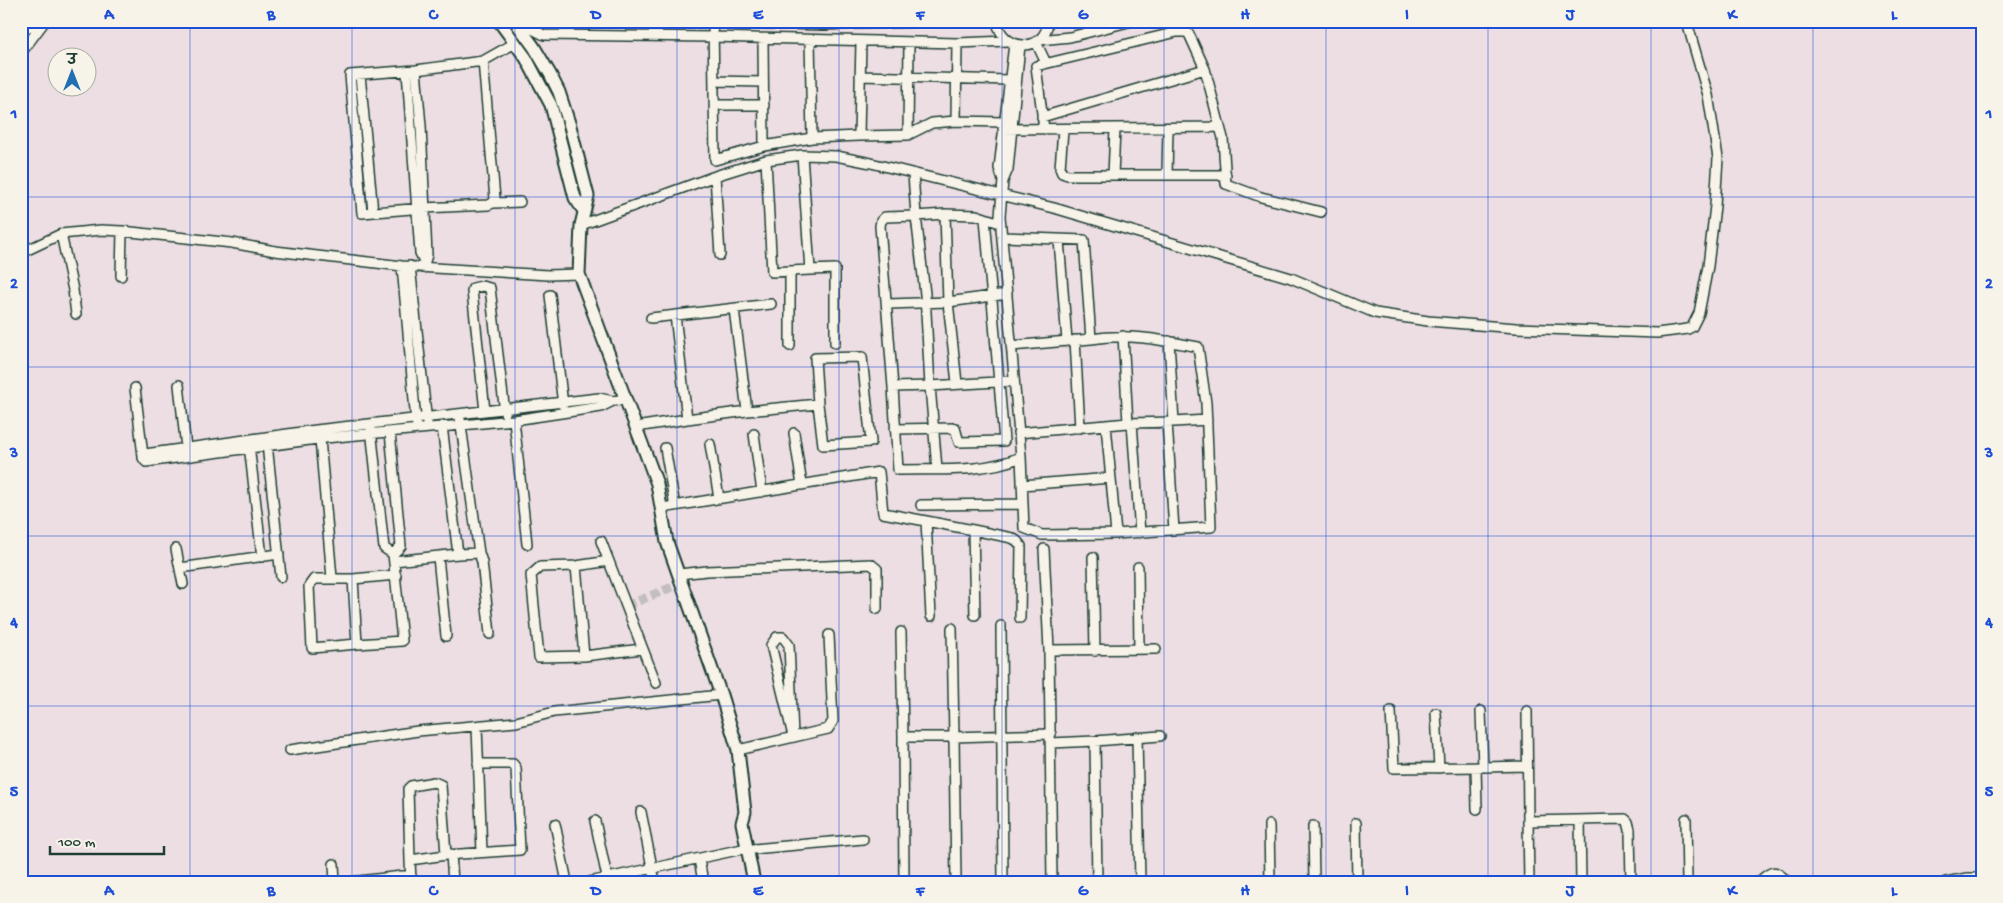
<svg xmlns="http://www.w3.org/2000/svg" width="2003" height="903" font-family="'Gochi Hand','Playpen Sans Deva',sans-serif">
<style>
.lines{fill:none;stroke-linecap:round;stroke-linejoin:round}
.street-tunnel{stroke:#c3bebf;stroke-width:9;stroke-dasharray:9 4.5;stroke-linecap:butt}
.street-casing{stroke:#1f3d34;stroke-width:12}
.secondary-casing{stroke:#1f3d34;stroke-width:15}
.street{stroke:#f7f3e8;stroke-width:9}
.secondary{stroke:#f7f3e8;stroke-width:11}
.grid{fill:none;stroke:#1d4ed8;stroke-width:1;stroke-opacity:0.55}
.neatline{fill:none;stroke:#1d4ed8;stroke-width:2}
.grid-label{font-size:16px;text-anchor:middle;font-weight:bold;fill:#1d4ed8}
</style>
<rect width="100%" height="100%" fill="#ecdee2"/>
<filter id="ink" filterUnits="userSpaceOnUse"><feTurbulence type="fractalNoise" baseFrequency=".02" numOctaves="2"/><feDisplacementMap in="SourceGraphic" scale="10" xChannelSelector="R" yChannelSelector="G"/><feConvolveMatrix kernelMatrix="1 2 1 2 8 2 1 2 1" color-interpolation-filters="sRGB"/></filter>
<g filter="url(#ink)">
<g class="lines">
<path class="street-tunnel" d="M 626,606 L 682,583"/>
<g class="street-casing">
<path id="street" d="M 636,21 L 824,25 L 949,21
M 997,21 C 1002,53 1046,53 1048,21
M 713,22 L 715,160 L 764,146 L 763,39
M 21,25 L 39,29
M 532,29 L 540,21
M 521,30 L 532,29 L 544,35 L 714,37 L 957,43 L 1008,41
M 810,40 L 812,138 L 859,136 L 861,41
M 1039,40 L 1070,37 L 1132,21
M 1036,42 L 1046,63
M 21,53 L 45,21
M 483,61 L 416,70 L 350,75 L 362,213 L 424,208 L 488,205 L 493,203 L 495,199 L 483,61 L 515,43
M 416,70 L 421,126 L 427,255 L 423,268
M 407,71 L 420,253 L 424,261
M 360,75 L 373,212
M 860,76 L 1009,80
M 715,81 L 763,82
M 715,105 L 764,105
M 1042,117 L 1205,69
M 956,121 L 1004,122
M 1003,129 L 1220,127 L 1223,138 L 1226,184 L 1261,197 L 1321,212
M 1044,129 L 1036,66 L 1177,32 L 1186,32 L 1189,34 L 1205,69 L 1220,127
M 1063,130 L 1060,168 L 1062,173 L 1068,175 L 1226,175
M 908,135 L 932,123 L 956,121 L 957,43
M 859,136 L 908,135 L 909,42
M 764,146 L 812,138
M 913,174 L 916,216 L 945,214 L 948,302 L 957,383
M 1113,175 L 1115,129
M 1167,175 L 1168,128
M 715,176 L 720,255
M 1003,180 L 999,168 L 1014,44
M 493,203 L 520,202
M 945,214 L 976,215 L 1000,223
M 581,225 L 718,175 L 766,160
M 61,234 L 73,290 L 76,314
M 1003,237 L 1084,240 L 1091,339 L 1011,346
M 1059,240 L 1067,341
M 21,253 L 61,234 L 101,230 L 122,231 L 232,243 L 275,251 L 402,266 L 548,275 L 579,274
M 402,266 L 416,422
M 410,266 L 427,423
M 790,271 L 810,270
M 121,276 L 122,231
M 550,295 L 563,405
M 888,304 L 948,302 L 1007,294
M 734,309 L 747,411 L 818,404
M 675,315 L 687,419 L 747,411
M 651,318 L 771,304
M 1123,336 L 1128,423 L 1174,422
M 1075,340 L 1080,428
M 1169,341 L 1174,422 L 1207,420
M 835,343 L 835,269 L 810,270 L 802,155 L 836,156 L 871,163 L 1054,208 L 1291,278 L 1375,313 L 1428,321 L 1516,328 L 1657,333 L 1688,329 L 1692,327 L 1699,313 L 1708,266 L 1715,206 L 1718,158 L 1708,95 L 1688,26 L 1685,21
M 790,346 L 790,271 L 772,272 L 766,160 L 802,155
M 862,357 L 871,442 L 823,445 L 818,404 L 815,358 Z
M 179,385 L 186,448
M 893,387 L 880,226 L 881,221 L 885,217 L 916,216 L 925,294 L 930,386 L 893,387 L 898,470 C 939,469 983,473 1021,457 L 1000,216 L 1003,181 L 1008,169 L 1020,45
M 135,388 L 143,456
M 613,401 L 599,398 L 316,430 L 145,454 L 143,458 L 146,462 L 325,438 L 514,420 L 601,407 L 613,401 L 625,399
M 485,411 L 472,291 L 473,288 L 482,286 L 490,288 L 505,413
M 514,420 L 527,544
M 1167,422 L 1174,530
M 1132,423 L 1140,533
M 1106,425 L 1116,534
M 442,426 L 458,554 L 479,553 L 460,419
M 636,427 L 687,419
M 895,429 L 955,428 L 959,442 L 1004,441 L 985,218
M 390,432 L 401,546 L 393,554
M 794,433 L 802,485
M 1018,433 L 1128,423
M 754,434 L 762,492
M 320,439 L 332,578
M 267,444 L 281,577
M 710,444 L 719,498
M 249,445 L 262,557
M 665,448 L 675,506
M 1021,457 L 1024,528 L 1042,535 L 1116,534 L 1211,527 L 1206,403 L 1198,347 C 1161,340 1129,333 1091,339
M 937,469 L 930,386 L 1013,381
M 1022,485 L 1111,478
M 921,505 L 1023,504
M 662,508 L 879,472 L 883,513 L 926,521 L 931,616
M 926,521 L 973,530 L 975,615
M 973,530 L 1012,538 L 1017,541 L 1021,546 L 1020,618
M 601,541 L 656,683
M 176,549 L 183,584
M 1044,549 L 1049,650 L 1156,649
M 479,553 L 482,562 L 490,634
M 438,557 L 446,636
M 1093,557 L 1095,651
M 394,561 L 458,554
M 576,566 L 609,561
M 1138,567 L 1139,649
M 180,568 L 279,554
M 679,574 L 707,571 L 871,564 L 877,569 L 877,609
M 353,579 L 396,575
M 1001,626 L 1003,882
M 952,628 L 954,737 L 1051,734
M 901,632 L 903,737
M 777,637 L 783,637 L 789,645 L 793,736 L 771,645 Z
M 357,644 L 312,648 L 309,586 L 314,579 L 353,579 L 357,644 L 402,641 L 393,554 L 384,548 L 371,429
M 1049,650 L 1052,882
M 584,656 L 539,657 L 531,575 L 540,567 L 576,566 L 584,656 L 642,649
M 1391,711 L 1394,768 L 1483,767
M 1481,711 L 1483,767 L 1527,766
M 1527,711 L 1528,821
M 1436,713 L 1439,768
M 477,727 L 482,852
M 1137,737 L 1140,882
M 1051,743 L 1095,741
M 290,750 L 418,731 L 516,722 L 554,712 L 721,695
M 738,750 L 828,729 L 833,721 L 829,635
M 1476,767 L 1477,809
M 641,812 L 655,882
M 1686,819 L 1687,882
M 1580,820 L 1581,882
M 595,821 L 608,882
M 1356,823 L 1357,882
M 555,824 L 567,882
M 1269,825 L 1270,882
M 1313,826 L 1314,882
M 754,849 L 863,839
M 451,854 L 453,882
M 699,859 L 703,882
M 410,860 L 408,789 L 411,786 L 434,782 L 441,785 L 446,855
M 334,864 L 335,882
M 350,882 L 411,875
M 411,882 L 410,860 L 446,855 L 520,850 L 516,768 L 513,764 L 478,764
M 589,882 L 747,848
M 904,882 L 903,737 L 954,737 L 956,882
M 1097,882 L 1095,741 L 1160,736
M 1529,882 L 1528,821 L 1625,819 L 1628,822 L 1630,830 L 1631,882
M 1759,882 C 1771,870 1776,868 1787,882 L 1791,882
M 1946,882 L 1967,878 L 1982,878"/>
</g>
<g class="secondary-casing">
<path id="secondary" d="M 499,21 L 526,58 L 551,105 L 575,198 L 584,211
M 515,21 L 534,47 L 550,74 L 559,92 L 570,126 L 588,196 L 581,225 L 579,274 L 657,484 L 667,542 L 721,695 L 738,750 L 745,812 L 742,823 L 754,882"/>
</g>
<use href="#street" class="street"/>
<use href="#secondary" class="secondary"/>
</g>
</g>
<path class="grid" d="M 190,21 L 190,882M 352,21 L 352,882M 515,21 L 515,882M 677,21 L 677,882M 839,21 L 839,882M 1002,21 L 1002,882M 1164,21 L 1164,882M 1326,21 L 1326,882M 1488,21 L 1488,882M 1651,21 L 1651,882M 1813,21 L 1813,882M 21,197 L 1982,197M 21,367 L 1982,367M 21,536 L 1982,536M 21,706 L 1982,706"/>
<rect width="2003" height="903" fill="none" stroke="#f7f3e8" stroke-width="55"/>
<g transform="translate(72 72)"><circle r="24" fill="#f7f3e8" stroke="#a1aaa0"/>
<path d="M0-4L9 19L0 12L-9 19Z" fill="#1f6fb2"/>
<text y="-8" font-size="14" font-weight="bold" text-anchor="middle" fill="#1f3d34">उ</text>
</g>
<path d="M50 846v8h114v-8" fill="none" stroke="#1f3d34" stroke-width="2.5"/>
<text x="58" y="846" font-size="15" fill="#1f3d34" stroke="#f7f3e8" stroke-width="4" paint-order="stroke">100 m</text>
<rect x="28" y="28" width="1948" height="848" class="neatline"/>
<g class="grid-label">
<text x="109" y="19">A</text>
<text x="271" y="19">B</text>
<text x="433" y="19">C</text>
<text x="596" y="19">D</text>
<text x="758" y="19">E</text>
<text x="920" y="19">F</text>
<text x="1083" y="19">G</text>
<text x="1245" y="19">H</text>
<text x="1407" y="19">I</text>
<text x="1570" y="19">J</text>
<text x="1732" y="19">K</text>
<text x="1894" y="19">L</text>
<text x="14" y="118">1</text>
<text x="1989" y="118">1</text>
<text x="14" y="288">2</text>
<text x="1989" y="288">2</text>
<text x="14" y="457">3</text>
<text x="1989" y="457">3</text>
<text x="14" y="627">4</text>
<text x="1989" y="627">4</text>
<text x="14" y="796">5</text>
<text x="1989" y="796">5</text>
<text x="109" y="895">A</text>
<text x="271" y="895">B</text>
<text x="433" y="895">C</text>
<text x="596" y="895">D</text>
<text x="758" y="895">E</text>
<text x="920" y="895">F</text>
<text x="1083" y="895">G</text>
<text x="1245" y="895">H</text>
<text x="1407" y="895">I</text>
<text x="1570" y="895">J</text>
<text x="1732" y="895">K</text>
<text x="1894" y="895">L</text>
</g>
</svg>
